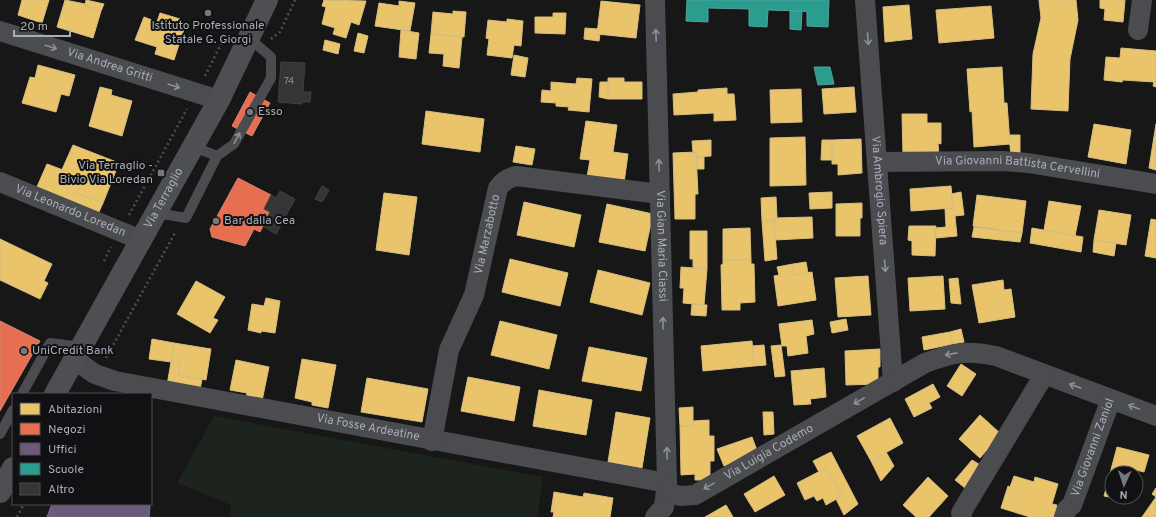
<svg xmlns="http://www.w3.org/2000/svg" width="1156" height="517" font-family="Overpass,sans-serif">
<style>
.green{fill:#1d241e}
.homes{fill:#e9c46a;stroke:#d6bd81}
.shops{fill:#e76f51;stroke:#d48270}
.offices{fill:#6d597a;stroke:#7f728d}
.schools{fill:#2a9d8f;stroke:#50a29b}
.building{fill:#353536;stroke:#3f4043}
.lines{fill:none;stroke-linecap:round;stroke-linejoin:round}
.path{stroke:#4d4e52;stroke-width:2.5;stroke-dasharray:2 3;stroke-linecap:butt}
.lane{stroke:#4b4c50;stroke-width:10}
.street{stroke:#4b4c50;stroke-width:20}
.primary{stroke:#4d4f52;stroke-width:22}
.oneway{stroke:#8c9099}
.poi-dot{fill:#757880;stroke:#111113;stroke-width:1.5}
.labels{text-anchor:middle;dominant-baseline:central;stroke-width:4;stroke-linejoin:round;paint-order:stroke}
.number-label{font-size:10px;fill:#8b8f98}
.poi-label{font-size:12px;fill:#a8adb8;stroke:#111113;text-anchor:start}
.street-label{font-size:12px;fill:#a8adb8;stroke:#111113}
</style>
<rect width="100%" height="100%" fill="#171717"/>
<path class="green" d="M 214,416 L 543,477 L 537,517 L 230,517 L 231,505 L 177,483 Z"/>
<path class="homes" d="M 22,0 L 49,0 L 42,23 L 18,15 Z
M 65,0 L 85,4 L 85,6 L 101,11 L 93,38 L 57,27 Z
M 86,0 L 104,4 L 101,11 L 85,6 Z
M 324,0 L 366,1 L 359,25 L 351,22 L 346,38 L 333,34 L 335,28 L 322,24 L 326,7 L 322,6 Z
M 1039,0 L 1076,0 L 1078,20 L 1070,59 L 1068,111 L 1031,109 L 1033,54 L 1041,18 Z
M 1100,0 L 1125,0 L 1123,22 L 1104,20 L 1105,9 L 1100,8 Z
M 399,1 L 415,3 L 410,31 L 375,26 L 379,3 L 399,6 Z
M 601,1 L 640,5 L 636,38 L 597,34 Z
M 909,5 L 912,39 L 885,42 L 883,7 Z
M 991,6 L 994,38 L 939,43 L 936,10 Z
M 453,11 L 466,12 L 464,37 L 431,34 L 433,12 L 453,14 Z
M 160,13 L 180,19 L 177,27 L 184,29 L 174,60 L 155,54 L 157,47 L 135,40 L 144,17 L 157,22 Z
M 553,13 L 566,13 L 565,34 L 535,33 L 535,17 L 553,17 Z
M 507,19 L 523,21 L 521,46 L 514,45 L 512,58 L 487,55 L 489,39 L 486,38 L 488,20 L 507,22 Z
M 585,28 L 598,29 L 597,34 L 600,34 L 599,41 L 584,39 Z
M 401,30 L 419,33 L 416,59 L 399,57 Z
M 358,33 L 368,36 L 364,53 L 354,51 Z
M 431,34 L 462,37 L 459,68 L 443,66 L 444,54 L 429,53 Z
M 325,40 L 340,44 L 338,54 L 323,50 Z
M 1121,48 L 1156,51 L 1156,87 L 1153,86 L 1154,82 L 1123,80 L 1122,82 L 1104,80 L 1106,57 L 1120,58 Z
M 514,55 L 528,58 L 525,77 L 511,75 Z
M 38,65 L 75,75 L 69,96 L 61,94 L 56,112 L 22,103 L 30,77 L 35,78 Z
M 1002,67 L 1004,103 L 1007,103 L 1010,144 L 974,147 L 972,111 L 970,112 L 967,69 Z
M 577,78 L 592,79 L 589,112 L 568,110 L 569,107 L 556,106 L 556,103 L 541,102 L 542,90 L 551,91 L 551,82 L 576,84 Z
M 608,78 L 624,78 L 624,82 L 642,82 L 642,99 L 608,99 Z
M 600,82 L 608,82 L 608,99 L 599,97 Z
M 100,87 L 112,90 L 111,95 L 132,101 L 122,136 L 89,126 Z
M 854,87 L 856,112 L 824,114 L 822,89 Z
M 727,88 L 727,94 L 734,94 L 736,120 L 714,121 L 714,113 L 674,115 L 673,94 L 698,92 L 698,90 Z
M 801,89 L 802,122 L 771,123 L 770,90 Z
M 426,111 L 484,119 L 480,152 L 422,144 Z
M 902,114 L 927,114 L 927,123 L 941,123 L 941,144 L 938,143 L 939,156 L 903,157 Z
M 586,121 L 617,125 L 613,152 L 628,154 L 624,183 L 587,177 L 590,160 L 580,159 Z
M 1094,124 L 1131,130 L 1126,164 L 1088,157 Z
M 1156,124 L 1156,170 L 1149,168 Z
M 1009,135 L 1020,135 L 1020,155 L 1011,156 Z
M 805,137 L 806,185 L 770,186 L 770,138 Z
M 861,139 L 862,173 L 838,175 L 838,164 L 832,164 L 832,140 Z
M 711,140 L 711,156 L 696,157 L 696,152 L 693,152 L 692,141 Z
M 822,140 L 832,140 L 832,160 L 821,160 Z
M 73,145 L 119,163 L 103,203 L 77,193 L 82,182 L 60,174 Z
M 516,146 L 535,149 L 532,165 L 513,162 Z
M 696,152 L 698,194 L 695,194 L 695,219 L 675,219 L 673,153 Z
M 696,157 L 704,157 L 704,169 L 697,169 Z
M 47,164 L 63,170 L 60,174 L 82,182 L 77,193 L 103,203 L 98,214 L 36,189 Z
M 951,186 L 953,208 L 911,211 L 910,189 Z
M 832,192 L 832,208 L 810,209 L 809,193 Z
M 961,192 L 964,215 L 955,216 L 957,236 L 936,238 L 936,228 L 946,227 L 945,209 L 953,208 L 951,194 Z
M 384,193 L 417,197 L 409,255 L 376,250 Z
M 977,195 L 1026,201 L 1022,233 L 973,226 Z
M 776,197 L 777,218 L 774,218 L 774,221 L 762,221 L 761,198 Z
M 1049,201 L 1081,206 L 1075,236 L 1044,230 Z
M 524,202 L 581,215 L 574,247 L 517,235 Z
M 862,203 L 862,218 L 860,218 L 860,236 L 836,236 L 836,204 Z
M 607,204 L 653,214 L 645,251 L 599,242 Z
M 1099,210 L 1131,215 L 1126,245 L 1094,240 Z
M 812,217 L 813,238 L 775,240 L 774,218 Z
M 1151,219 L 1156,220 L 1156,258 L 1145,256 Z
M 762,221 L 774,221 L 777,259 L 765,261 Z
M 909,226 L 936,226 L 935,256 L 912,255 L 912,241 L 908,240 Z
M 974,227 L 1022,233 L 1020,242 L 972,237 Z
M 750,228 L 751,260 L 723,260 L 723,229 Z
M 1032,228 L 1083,237 L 1081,252 L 1030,243 Z
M 690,231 L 707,231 L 707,269 L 693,268 L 693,259 L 690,259 Z
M 0,239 L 52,264 L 44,281 L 48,283 L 40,299 L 0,280 Z
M 1094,240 L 1116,243 L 1114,256 L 1093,252 Z
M 510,259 L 568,273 L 560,306 L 502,292 Z
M 723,260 L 751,260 L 751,264 L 754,264 L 755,302 L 740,303 L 740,310 L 722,310 L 721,265 L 723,264 Z
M 806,262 L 808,273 L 794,275 L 793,264 Z
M 793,264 L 794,275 L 812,272 L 816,300 L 778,306 L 774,276 L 779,275 L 777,267 Z
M 681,267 L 707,269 L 704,305 L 683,303 L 684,288 L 680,288 Z
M 598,270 L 650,283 L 642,315 L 590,302 Z
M 868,276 L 871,315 L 838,317 L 835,278 Z
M 943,276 L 945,309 L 910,311 L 908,278 Z
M 958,278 L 961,304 L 951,303 L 949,279 Z
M 1003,280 L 1004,290 L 1011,289 L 1015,317 L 979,323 L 972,285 Z
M 196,281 L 225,297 L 213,318 L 218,320 L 210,333 L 177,314 Z
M 266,298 L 280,301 L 275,333 L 261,331 L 261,333 L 248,330 L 252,304 L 264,306 Z
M 692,304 L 707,305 L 706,316 L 691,315 Z
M 846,319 L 848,330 L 832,333 L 830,322 Z
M 812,320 L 814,334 L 806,336 L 808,353 L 788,356 L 787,346 L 782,346 L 779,324 Z
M 500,321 L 557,335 L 549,369 L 491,355 Z
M 961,329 L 964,342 L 953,344 L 950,332 Z
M 950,332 L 953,344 L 924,350 L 922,337 Z
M 152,339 L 174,343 L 171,362 L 149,359 Z
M 752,341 L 754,366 L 703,371 L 701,346 Z
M 174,343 L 211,349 L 206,380 L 178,375 L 180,363 L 171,362 Z
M 764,345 L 766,365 L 754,366 L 752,346 Z
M 781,345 L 785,376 L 775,377 L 771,346 Z
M 589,347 L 647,358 L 641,391 L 582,381 Z
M 880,349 L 880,367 L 878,367 L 878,384 L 846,385 L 845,351 Z
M 302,359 L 336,365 L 328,408 L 312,405 L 312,402 L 295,398 Z
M 236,360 L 269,367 L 262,401 L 246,397 L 247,393 L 230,390 Z
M 171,362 L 180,363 L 178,375 L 202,379 L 200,390 L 167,385 Z
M 961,364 L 976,374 L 962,396 L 947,386 Z
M 824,368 L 826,397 L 810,399 L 811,404 L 794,405 L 791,371 Z
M 468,377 L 520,387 L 514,421 L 461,411 Z
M 367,378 L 428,389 L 422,422 L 361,412 Z
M 933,384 L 940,397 L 929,403 L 932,408 L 914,417 L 905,399 Z
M 539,390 L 592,400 L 586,435 L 533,426 Z
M 693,407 L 693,426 L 680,426 L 679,408 Z
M 616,412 L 650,418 L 642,468 L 608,462 Z
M 763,412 L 773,412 L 774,434 L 764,435 Z
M 980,415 L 1001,434 L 980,458 L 959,439 Z
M 890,418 L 903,443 L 871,461 L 857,436 Z
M 709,420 L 709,436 L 714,436 L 714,461 L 710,461 L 710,480 L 695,480 L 695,474 L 681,475 L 680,426 L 693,426 L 693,421 Z
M 752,437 L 758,453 L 724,466 L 717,449 Z
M 1117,447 L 1149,455 L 1144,472 L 1132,469 L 1131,473 L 1112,473 L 1112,497 L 1120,497 L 1119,499 L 1104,496 Z
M 831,452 L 858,504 L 844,515 L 836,499 L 842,496 L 826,468 L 819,472 L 813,461 Z
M 886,452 L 894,466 L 881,481 L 871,461 Z
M 972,460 L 982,466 L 970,492 L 955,480 Z
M 826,468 L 842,496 L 826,505 L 823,498 L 817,501 L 814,496 L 805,500 L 797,483 Z
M 774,476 L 785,495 L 755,512 L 744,494 Z
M 1014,476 L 1034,482 L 1035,477 L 1058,484 L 1052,504 L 1057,505 L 1054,517 L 1030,517 L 1001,508 L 1008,486 L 1010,487 Z
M 928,477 L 948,496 L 929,517 L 916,517 L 903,505 Z
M 1156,488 L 1156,517 L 1142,517 L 1156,497 L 1152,494 Z
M 554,492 L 583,497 L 584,493 L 613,498 L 610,517 L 553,517 L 554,512 L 551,512 Z
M 726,505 L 733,517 L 705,517 Z"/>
<path class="shops" d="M 250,92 L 270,103 L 252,136 L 232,126 Z
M 238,178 L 271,195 L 264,209 L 270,212 L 260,232 L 254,229 L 245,246 L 212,237 L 210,229 Z
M 0,321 L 40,341 L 0,411 Z"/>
<path class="offices" d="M 52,504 L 144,504 L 150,506 L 149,517 L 47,517 Z"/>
<path class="schools" d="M 687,0 L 829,0 L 828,27 L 807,26 L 807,12 L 802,11 L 768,10 L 767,27 L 749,26 L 749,9 L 708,8 L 708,22 L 686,21 Z
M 790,11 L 802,11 L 801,30 L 790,29 Z
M 814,67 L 830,67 L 834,84 L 818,85 Z"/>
<path class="building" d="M 281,62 L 305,63 L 303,92 L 311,92 L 310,102 L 302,102 L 302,104 L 278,102 Z
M 322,186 L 329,190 L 322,202 L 315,199 Z
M 280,191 L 295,199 L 276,234 L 263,226 L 270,212 L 264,209 L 271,195 L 276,198 Z"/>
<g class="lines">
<path class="path" d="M 271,39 L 280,32 L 295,0
M 205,76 L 225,36
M 129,215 L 187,109
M 104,261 L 111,247
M 106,358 L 176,231
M 17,517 L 24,504"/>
<path class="lane" d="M 194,147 L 217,156 L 234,144 L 271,78 L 271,57 L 250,39
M 157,213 L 186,218 L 217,156
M 22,394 L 50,343 L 82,347
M 0,434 L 13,410"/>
<g class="street">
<path id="s1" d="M 655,0 L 667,483 L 664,507 L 655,517"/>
<path id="s2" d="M 865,0 L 893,382"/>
<path d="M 1138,30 L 1142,0"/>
<path id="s3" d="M 0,31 L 219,100"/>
<path id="s4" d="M 877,162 L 1003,161 L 1028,163 L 1156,184"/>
<path id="s5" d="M 0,182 L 141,240"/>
<path id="s6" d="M 75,360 L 95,374 L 115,381 L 667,483"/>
<path id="s7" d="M 432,441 L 449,350 L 474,295 L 498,188 C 503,181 508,178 516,176 L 660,194"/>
<path id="s8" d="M 667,492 L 680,496 L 695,495 L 925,363 C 955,352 965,350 996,356 L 1156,416"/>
<path d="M 962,517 L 961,513 L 1044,375"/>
<path id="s9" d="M 1064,517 L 1067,509 L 1072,505 L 1111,399"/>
</g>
<g class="primary">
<path id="s10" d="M 55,394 L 219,100 L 267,0"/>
<path d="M 0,492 L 13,468"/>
</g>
</g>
<defs><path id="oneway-shaft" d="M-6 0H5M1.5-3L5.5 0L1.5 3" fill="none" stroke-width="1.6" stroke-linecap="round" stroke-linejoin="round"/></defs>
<g class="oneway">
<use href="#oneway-shaft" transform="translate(656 35) rotate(-92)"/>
<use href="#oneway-shaft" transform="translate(868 39) rotate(86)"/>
<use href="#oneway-shaft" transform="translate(51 47) rotate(18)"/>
<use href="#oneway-shaft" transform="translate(174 86) rotate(18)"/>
<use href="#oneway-shaft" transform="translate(237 138) rotate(-61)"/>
<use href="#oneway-shaft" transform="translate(659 165) rotate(-92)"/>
<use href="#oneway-shaft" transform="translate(885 266) rotate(86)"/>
<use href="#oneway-shaft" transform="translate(663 323) rotate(-91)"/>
<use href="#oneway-shaft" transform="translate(951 354) rotate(169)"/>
<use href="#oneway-shaft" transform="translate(1075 386) rotate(-160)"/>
<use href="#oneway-shaft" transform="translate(859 401) rotate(150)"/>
<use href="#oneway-shaft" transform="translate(1134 407) rotate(-159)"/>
<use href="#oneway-shaft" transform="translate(667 453) rotate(-91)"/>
<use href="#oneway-shaft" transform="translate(709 486) rotate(151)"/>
</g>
<g class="poi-dot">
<circle cx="208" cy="13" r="4"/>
<circle cx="250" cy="112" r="4"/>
<rect x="157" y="169" width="8" height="8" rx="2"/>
<circle cx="216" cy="221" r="4"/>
<circle cx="24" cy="351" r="4"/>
</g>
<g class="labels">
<g class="number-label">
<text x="289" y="81">74</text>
</g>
<g class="poi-label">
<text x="208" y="26" text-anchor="middle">Istituto Professionale<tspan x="208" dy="14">Statale G. Giorgi</tspan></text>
<text x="258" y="112">Esso</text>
<text x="153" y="166" text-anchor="end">Via Terraglio -<tspan x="153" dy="14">Bivio Via Loredan</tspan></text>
<text x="224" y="221">Bar dalla Cea</text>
<text x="32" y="351">UniCredit Bank</text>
</g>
<g class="street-label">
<text stroke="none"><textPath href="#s3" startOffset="115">Via Andrea Gritti</textPath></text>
<text stroke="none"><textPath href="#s4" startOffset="141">Via Giovanni Battista Cervellini</textPath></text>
<text stroke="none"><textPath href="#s2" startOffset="191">Via Ambrogio Spiera</textPath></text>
<text stroke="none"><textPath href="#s10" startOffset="224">Via Terraglio</textPath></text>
<text stroke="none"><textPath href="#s5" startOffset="76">Via Leonardo Loredan</textPath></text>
<text stroke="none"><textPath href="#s7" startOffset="215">Via Marzabotto</textPath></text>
<text stroke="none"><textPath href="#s1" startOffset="246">Via Gian Maria Ciassi</textPath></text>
<text stroke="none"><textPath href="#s6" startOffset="303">Via Fosse Ardeatine</textPath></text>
<text stroke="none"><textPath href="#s9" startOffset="76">Via Giovanni Zaniol</textPath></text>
<text stroke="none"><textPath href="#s8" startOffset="114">Via Luigia Codemo</textPath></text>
</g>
</g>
<rect x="12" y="393" width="140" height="112" fill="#111113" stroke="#4d4f55"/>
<rect x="20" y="403" width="20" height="12" fill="#e9c46a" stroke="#4d4f55"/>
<text x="48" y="413" font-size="12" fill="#a8adb8">Abitazioni</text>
<rect x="20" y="423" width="20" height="12" fill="#e76f51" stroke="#4d4f55"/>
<text x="48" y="433" font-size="12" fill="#a8adb8">Negozi</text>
<rect x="20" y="443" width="20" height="12" fill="#6d597a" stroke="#4d4f55"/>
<text x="48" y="453" font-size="12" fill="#a8adb8">Uffici</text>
<rect x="20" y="463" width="20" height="12" fill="#2a9d8f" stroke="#4d4f55"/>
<text x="48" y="473" font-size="12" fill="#a8adb8">Scuole</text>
<rect x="20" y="483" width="20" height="12" fill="#353536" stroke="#4d4f55"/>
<text x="48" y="493" font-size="12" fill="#a8adb8">Altro</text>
<g transform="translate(1124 485) rotate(183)"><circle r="19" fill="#111113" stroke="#4d4f55"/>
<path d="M0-3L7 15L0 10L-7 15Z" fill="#757880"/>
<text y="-6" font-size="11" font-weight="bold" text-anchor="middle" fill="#a8adb8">N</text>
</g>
<path d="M14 30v6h56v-6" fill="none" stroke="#a8adb8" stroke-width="2"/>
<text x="20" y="30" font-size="12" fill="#a8adb8" stroke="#111113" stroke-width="3" paint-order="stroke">20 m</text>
</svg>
